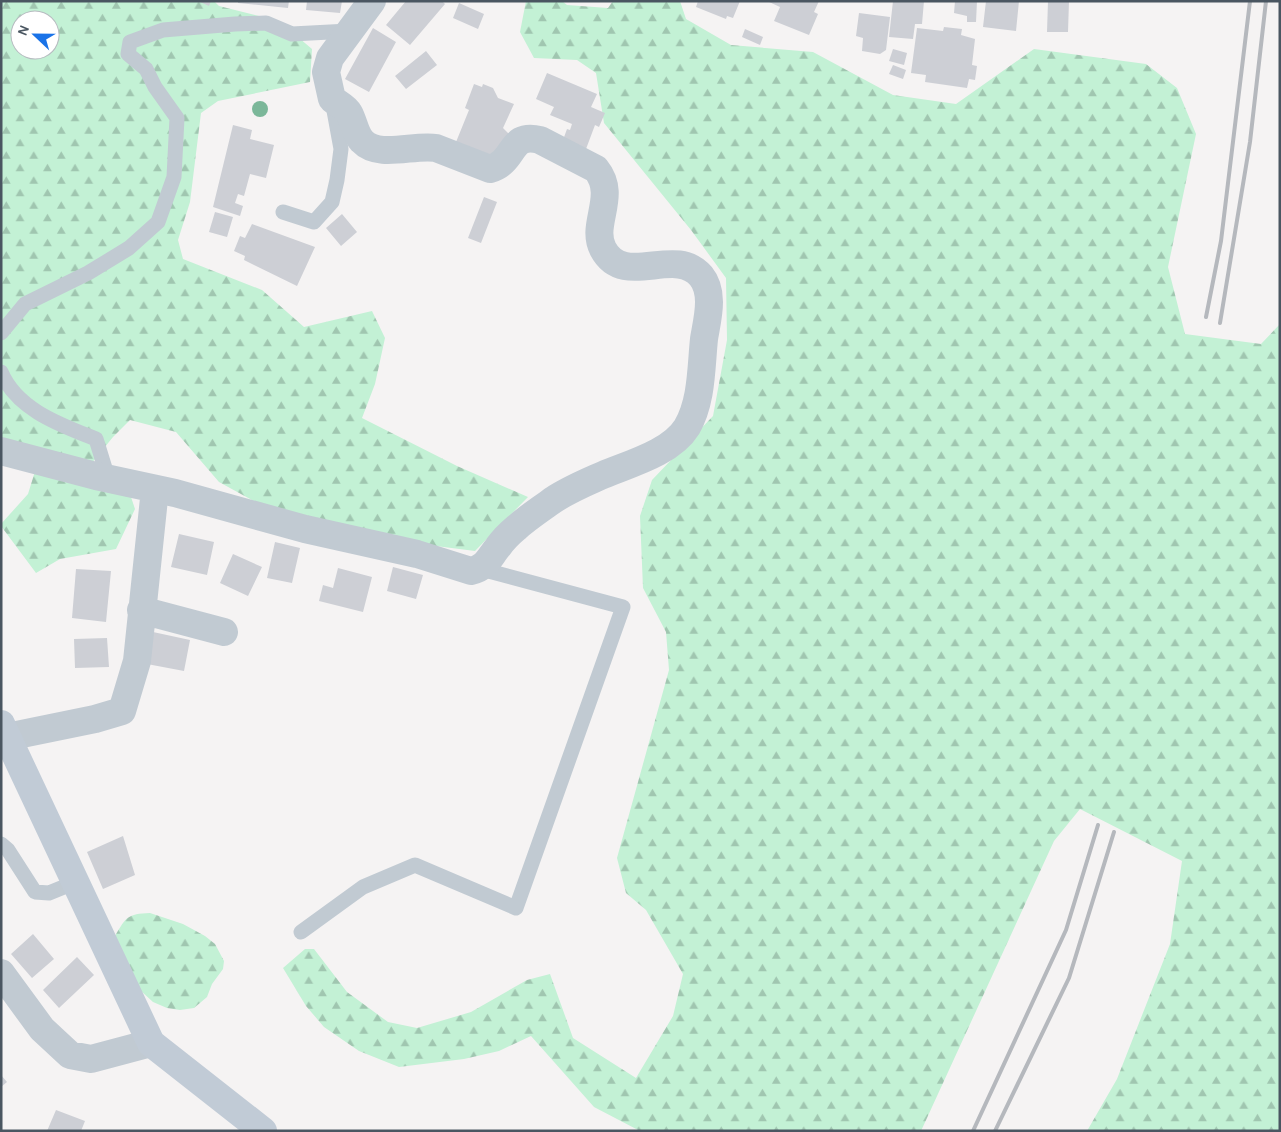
<svg xmlns="http://www.w3.org/2000/svg" width="1281" height="1132" font-family="Karla,sans-serif">
<style>
.forest{fill:url(#forest-firs);fill-rule:evenodd}
.building{fill:#cdcfd5}
.lines{fill:none;stroke-linecap:round;stroke-linejoin:round}
.lane{stroke:#c1cad2;stroke-width:15}
.street{stroke:#c1cad2;stroke-width:28}
.secondary{stroke:#c1cbd6;stroke-width:28}
.rail{stroke:#b5b8bd;stroke-width:4}
.tree{fill:#7bb799}
</style>
<defs>
<pattern id="forest-firs" width="22" height="20" patternUnits="userSpaceOnUse" patternTransform="scale(1.25)"><rect width="22" height="20" fill="#c3f1d5"/><path d="M5 1l3.5 6h-7zM16 11l3.5 6h-7z" fill="#a0c6b0"/></pattern>
</defs>
<rect width="100%" height="100%" fill="#f5f3f3"/>
<path class="forest" d="M 1,1 L 214,1 L 219,6 L 279,21 L 312,49 L 310,82 L 218,101 L 201,113 L 190,202 L 178,240 L 183,259 L 262,290 L 304,327 L 372,311 L 385,338 L 375,384 L 362,418 L 457,466 L 528,497 L 475,551 L 428,545 L 259,504 L 219,482 L 176,432 L 130,420 L 113,437 L 91,464 L 130,494 L 135,509 L 116,549 L 60,559 L 36,573 L 1,526 L 1,524 L 28,494 L 36,468 L 1,444 ZM 20,20 L 50,20 L 50,50 L 20,50 Z
M 526,1 L 562,1 L 567,5 L 608,8 L 613,1 L 680,1 L 686,19 L 731,45 L 813,52 L 893,95 L 956,104 L 1034,49 L 1146,64 L 1177,88 L 1196,134 L 1168,267 L 1185,334 L 1261,344 L 1280,324 L 1280,1131 L 1087,1131 L 1117,1079 L 1170,944 L 1182,861 L 1080,809 L 1054,841 L 921,1131 L 640,1131 L 594,1107 L 531,1036 L 499,1051 L 464,1059 L 399,1067 L 359,1051 L 324,1027 L 306,1006 L 283,968 L 305,949 L 314,949 L 347,992 L 388,1022 L 417,1028 L 471,1012 L 527,980 L 550,974 L 573,1038 L 636,1078 L 673,1016 L 683,974 L 646,910 L 626,893 L 617,858 L 669,670 L 666,632 L 643,588 L 640,516 L 652,480 L 713,416 L 727,340 L 726,278 L 691,230 L 604,123 L 596,73 L 577,60 L 534,58 L 520,32 Z
M 150,913 L 183,924 L 205,936 L 215,944 L 224,961 L 223,969 L 212,984 L 207,997 L 194,1008 L 180,1010 L 167,1008 L 153,1002 L 141,991 L 115,936 C 126,917 127,914 150,913 Z"/>
<path class="building" d="M 198,1 L 211,1 L 209,6 Z
M 238,1 L 289,1 L 288,8 L 238,3 Z
M 307,1 L 342,1 L 340,13 L 306,10 Z
M 406,1 L 442,1 L 445,4 L 410,45 L 386,25 Z
M 698,1 L 740,1 L 733,18 L 727,16 L 726,19 L 696,7 Z
M 767,1 L 819,1 L 814,12 L 818,14 L 809,35 L 774,21 L 780,7 Z
M 893,1 L 924,1 L 922,24 L 915,24 L 913,39 L 889,37 Z
M 955,1 L 977,1 L 976,22 L 967,22 L 967,16 L 954,13 Z
M 986,1 L 1019,1 L 1016,31 L 983,27 Z
M 1048,1 L 1069,1 L 1068,32 L 1047,32 Z
M 459,3 L 484,14 L 478,29 L 453,18 Z
M 859,13 L 890,17 L 886,50 L 880,54 L 862,51 L 863,38 L 856,36 Z
M 944,27 L 962,29 L 961,35 L 975,39 L 972,65 L 977,66 L 975,80 L 969,79 L 967,88 L 925,82 L 926,75 L 911,73 L 917,28 L 943,31 Z
M 373,28 L 396,42 L 369,92 L 345,79 Z
M 745,29 L 763,37 L 760,45 L 742,37 Z
M 893,49 L 907,53 L 904,65 L 889,61 Z
M 426,51 L 437,65 L 406,89 L 395,76 Z
M 893,65 L 906,70 L 903,79 L 889,74 Z
M 547,73 L 597,94 L 591,107 L 605,113 L 599,127 L 595,125 L 586,149 L 563,140 L 567,129 L 570,130 L 572,124 L 550,115 L 554,107 L 536,99 Z
M 474,84 L 482,87 L 483,84 L 493,88 L 498,98 L 514,104 L 503,128 L 510,135 L 492,162 L 454,147 L 469,110 L 465,108 Z
M 233,125 L 252,130 L 250,139 L 274,145 L 266,178 L 250,174 L 244,196 L 238,194 L 235,203 L 243,206 L 240,216 L 213,207 Z
M 484,197 L 497,202 L 481,243 L 468,238 Z
M 215,212 L 233,217 L 227,237 L 209,232 Z
M 342,214 L 357,232 L 341,246 L 326,228 Z
M 252,224 L 315,247 L 297,286 L 244,260 L 245,256 L 234,251 L 240,236 L 245,238 Z
M 179,534 L 214,542 L 207,575 L 171,567 Z
M 275,542 L 300,548 L 292,583 L 267,578 Z
M 233,554 L 262,567 L 248,596 L 220,583 Z
M 393,567 L 423,575 L 416,599 L 387,591 Z
M 338,568 L 372,577 L 363,612 L 319,601 L 323,585 L 333,588 Z
M 76,569 L 111,571 L 106,622 L 72,618 Z
M 153,632 L 190,640 L 184,671 L 147,664 Z
M 107,638 L 109,667 L 75,668 L 74,639 Z
M 123,836 L 135,875 L 103,889 L 87,852 Z
M 33,934 L 54,959 L 32,978 L 11,954 Z
M 77,957 L 94,975 L 59,1008 L 43,990 Z
M 1,1075 L 7,1082 L 1,1087 Z
M 56,1110 L 85,1121 L 81,1131 L 47,1131 Z"/>
<g class="lines">
<path class="lane" d="M 283,212 L 314,222 L 332,202 L 337,180 L 341,149 L 332,100
M 1,333 L 25,304 L 88,273 L 129,248 L 158,222 L 174,177 L 177,118 L 155,87 L 146,69 L 128,54 L 130,42 L 163,30 L 235,24 L 266,23 L 292,34 L 349,31
M 1,372 C 17,410 61,425 96,439 L 108,478
M 1,844 L 8,850 L 35,892 L 49,893 L 76,882
M 301,932 L 363,887 L 415,865 L 516,908 L 623,607 L 481,569"/>
<path class="street" d="M 1,451 L 96,476 L 175,493 L 305,529 L 417,554 L 471,571 C 486,568 489,558 498,547 C 503,540 510,533 516,528 C 526,519 538,511 549,503 C 565,491 585,483 603,475 C 629,464 671,453 687,427 C 702,401 701,368 704,339 C 707,320 715,293 701,276 C 675,245 624,289 603,249 C 590,224 618,196 596,169 L 540,140 C 508,132 517,161 490,169 L 436,148 C 414,144 379,159 362,141 C 355,134 354,122 349,113 C 346,107 337,103 332,99 L 326,72 L 330,58 L 372,1
M 141,610 L 224,632
M 7,737 L 95,719 L 122,711 L 137,661 L 155,489
M 1,973 L 42,1029 L 70,1055 L 91,1059 L 151,1043"/>
<path class="secondary" d="M 1,724 L 151,1043 L 263,1131"/>
<path class="rail" d="M 1206,317 L 1221,241 L 1250,1
M 1220,323 L 1250,142 L 1266,1
M 973,1131 L 1066,930 L 1098,825
M 995,1131 L 1069,978 L 1114,832"/>
</g>
<circle class="tree" cx="260" cy="109" r="8"/>
<rect width="1281" height="1132" fill="none" stroke="#4a5661" stroke-width="5"/>
<g transform="translate(35 35) rotate(292)"><circle r="24" fill="#ffffff" stroke="#b7bbc0"/>
<path d="M0-4L9 19L0 12L-9 19Z" fill="#1a73e8"/>
<text y="-8" font-size="14" font-weight="bold" text-anchor="middle" fill="#4a5661">N</text>
</g>
</svg>
